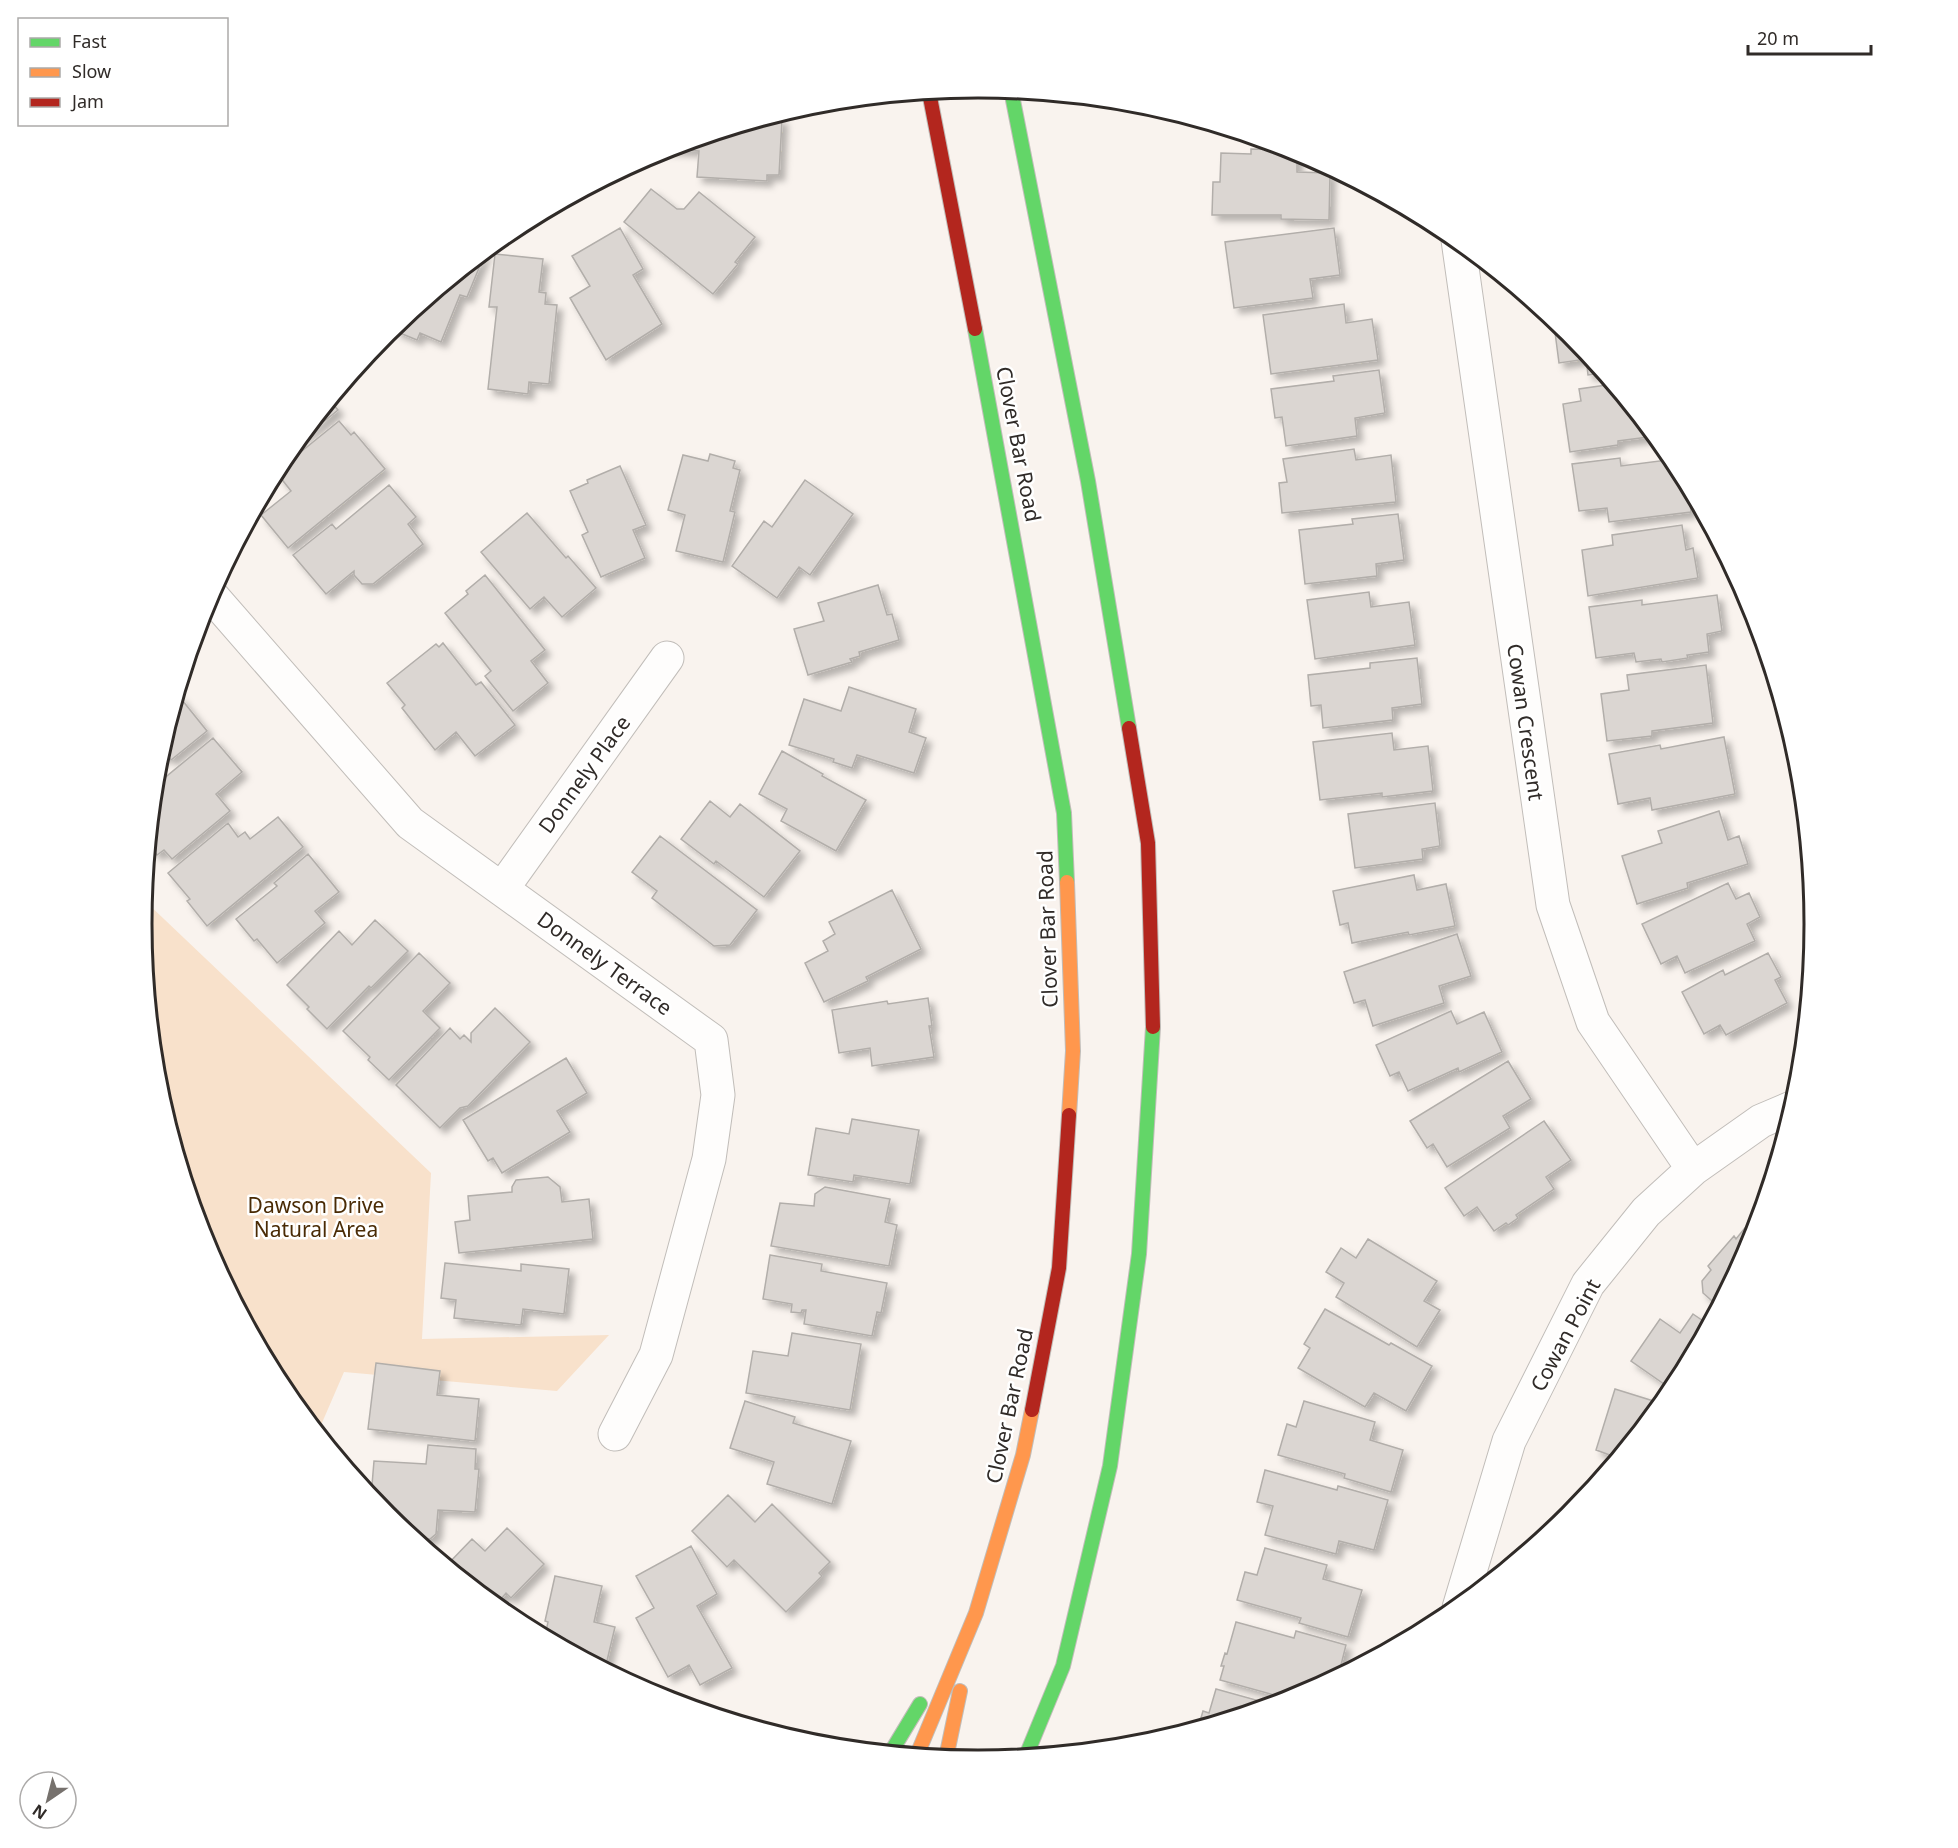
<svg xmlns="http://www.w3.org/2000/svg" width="1958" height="1848" font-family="'Noto Sans',sans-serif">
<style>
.green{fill:#f8e1cb}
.building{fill:#dbd6d2;stroke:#b2aeaa;stroke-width:1.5;filter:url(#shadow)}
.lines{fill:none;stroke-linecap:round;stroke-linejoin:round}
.street-casing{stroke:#c1bdb9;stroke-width:35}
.fast-casing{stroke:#c1bdb9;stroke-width:16}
.slow-casing{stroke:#c1bdb9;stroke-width:16}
.jam-casing{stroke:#c1bdb9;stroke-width:16}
.street{stroke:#fefdfc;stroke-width:33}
.fast{stroke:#63d668;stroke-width:14}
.slow{stroke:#ff974d;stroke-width:14}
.jam{stroke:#b3261e;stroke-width:14}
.labels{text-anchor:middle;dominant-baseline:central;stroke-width:5;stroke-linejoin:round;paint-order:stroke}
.street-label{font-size:21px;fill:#302b28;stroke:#fff}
.park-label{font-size:21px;fill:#4a2b05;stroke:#fff}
.rim{fill:none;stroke:#302b28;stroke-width:3}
</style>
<defs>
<filter id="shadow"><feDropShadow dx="5.5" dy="5.5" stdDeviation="3" flood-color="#0004"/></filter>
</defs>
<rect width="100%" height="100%" fill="#f9f3ee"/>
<path class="green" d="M 144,900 L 431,1173 L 422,1339 L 609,1335 L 557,1391 L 344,1372 L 318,1432 L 283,1389 L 206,1244 L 158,1087 L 142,924 Z"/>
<path class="building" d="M 766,118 L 782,119 L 779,175 L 767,175 L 767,181 L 697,177 L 699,151 L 663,149 Z
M 1251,149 L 1297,150 L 1297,172 L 1330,173 L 1329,220 L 1281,219 L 1281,215 L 1212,215 L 1213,182 L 1220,182 L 1221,153 L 1251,154 Z
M 651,189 L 677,209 L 684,209 L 699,192 L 755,237 L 735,262 L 738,264 L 713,294 L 624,222 Z
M 620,228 L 643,269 L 633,275 L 662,324 L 606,360 L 570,298 L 590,286 L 572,256 Z
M 1334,228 L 1340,275 L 1310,279 L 1313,298 L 1234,308 L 1225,242 Z
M 486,251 L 467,297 L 460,295 L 441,342 L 420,333 L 417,340 L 395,331 L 396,324 Z
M 495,254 L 543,259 L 539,292 L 546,293 L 545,304 L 557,305 L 549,384 L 529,382 L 528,394 L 488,389 L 497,307 L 489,307 Z
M 1344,304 L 1346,323 L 1372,319 L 1378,360 L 1271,374 L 1263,315 Z
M 1553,317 L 1571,332 L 1604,373 L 1588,375 L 1586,359 L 1559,363 Z
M 1379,370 L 1385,413 L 1355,418 L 1357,436 L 1286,446 L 1282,417 L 1275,418 L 1271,389 L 1334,381 L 1333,376 Z
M 1613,384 L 1656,436 L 1618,441 L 1618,445 L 1570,452 L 1563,404 L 1581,401 L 1579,389 Z
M 330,401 L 338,410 L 292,448 Z
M 339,421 L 351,435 L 354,432 L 385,469 L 288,548 L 261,515 L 291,491 L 276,472 Z
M 1354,449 L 1356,460 L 1391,455 L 1396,502 L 1282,513 L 1279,483 L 1287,482 L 1283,459 Z
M 710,454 L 735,461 L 733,468 L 740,470 L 730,511 L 735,512 L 723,562 L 676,551 L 685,515 L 668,510 L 683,455 L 708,461 Z
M 1620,458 L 1621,466 L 1675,459 L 1688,483 L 1691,512 L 1609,522 L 1607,508 L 1579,511 L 1572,464 Z
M 620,466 L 646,525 L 633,530 L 645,558 L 601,577 L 582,535 L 588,532 L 570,491 L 588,483 L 587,480 Z
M 805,480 L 853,514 L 810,575 L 799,567 L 777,598 L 732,566 L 764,521 L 772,527 Z
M 389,485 L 416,517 L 408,524 L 423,544 L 373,584 L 362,584 L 354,575 L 354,571 L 326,594 L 293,555 L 332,524 L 336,529 Z
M 527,513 L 566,558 L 568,556 L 596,588 L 562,617 L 544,597 L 530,609 L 481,552 Z
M 1398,514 L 1404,560 L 1376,564 L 1377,576 L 1305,584 L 1299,530 L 1353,524 L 1352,519 Z
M 1682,525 L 1686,550 L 1693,548 L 1698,578 L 1588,596 L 1582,550 L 1613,545 L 1612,535 Z
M 485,575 L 545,650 L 531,661 L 548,683 L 513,711 L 485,676 L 491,671 L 445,613 L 468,594 L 466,591 Z
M 878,585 L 887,615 L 892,614 L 899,640 L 859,652 L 860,656 L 850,659 L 852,662 L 808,675 L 794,629 L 824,621 L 818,603 Z
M 1369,592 L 1371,607 L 1409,602 L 1415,645 L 1315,659 L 1307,600 Z
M 1717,595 L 1722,631 L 1707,634 L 1709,652 L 1687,655 L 1688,658 L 1662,662 L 1661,659 L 1636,662 L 1634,653 L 1596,658 L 1589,607 L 1642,600 L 1642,605 Z
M 443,643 L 476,685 L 481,682 L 515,725 L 475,756 L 456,732 L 435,750 L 402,708 L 405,705 L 387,683 L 436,644 L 439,647 Z
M 1417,658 L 1422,704 L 1392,708 L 1393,720 L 1323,728 L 1321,705 L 1311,706 L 1308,675 L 1370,668 L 1370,663 Z
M 1706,665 L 1713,723 L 1652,731 L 1652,736 L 1607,741 L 1601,694 L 1629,690 L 1627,675 Z
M 849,687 L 916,709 L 909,732 L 926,738 L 914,773 L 857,755 L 852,768 L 833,762 L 834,759 L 789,745 L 804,699 L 841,711 Z
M 178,695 L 207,731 L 171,760 L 166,754 L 158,761 Z
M 1392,733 L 1394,750 L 1428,746 L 1433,791 L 1382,797 L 1382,793 L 1320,800 L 1313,742 Z
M 1724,737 L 1735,794 L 1652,810 L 1650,798 L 1618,804 L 1609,754 L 1660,745 L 1661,749 Z
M 213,738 L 242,772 L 216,794 L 230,811 L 172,859 L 164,850 L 157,855 L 150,847 L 156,785 Z
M 782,751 L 823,774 L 822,776 L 866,800 L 836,851 L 781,821 L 787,809 L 759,794 Z
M 710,801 L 730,817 L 740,804 L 800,851 L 764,897 L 716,861 L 714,864 L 681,839 Z
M 1435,803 L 1440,846 L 1422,849 L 1423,859 L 1355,868 L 1348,814 Z
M 1719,811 L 1728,840 L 1739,836 L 1748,864 L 1687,883 L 1688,888 L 1637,904 L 1622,856 L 1662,843 L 1658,831 Z
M 278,817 L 303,847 L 207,926 L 187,901 L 190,899 L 168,873 L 228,823 L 238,837 L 245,832 L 250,839 Z
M 660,836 L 757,910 L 730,945 L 714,946 L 652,898 L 657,891 L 632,872 Z
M 308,854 L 339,892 L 315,911 L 325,923 L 277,963 L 257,939 L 254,941 L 236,919 L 277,886 L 274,883 Z
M 1414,875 L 1417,890 L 1446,884 L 1455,926 L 1409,935 L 1408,932 L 1352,943 L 1348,923 L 1340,925 L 1333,891 Z
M 1728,883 L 1736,899 L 1749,893 L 1760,917 L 1747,924 L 1755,941 L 1685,973 L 1677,956 L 1661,964 L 1642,924 Z
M 892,890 L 921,949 L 866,977 L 868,981 L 824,1002 L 805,963 L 828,951 L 823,941 L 835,934 L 829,922 Z
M 375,920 L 408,951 L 371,988 L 369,986 L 327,1029 L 307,1009 L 309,1007 L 287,985 L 339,931 L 352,945 Z
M 1457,934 L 1471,976 L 1439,986 L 1444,1003 L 1373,1026 L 1365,1000 L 1354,1003 L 1344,972 Z
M 419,953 L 450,983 L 423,1011 L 440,1028 L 389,1080 L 368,1060 L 370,1057 L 343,1031 Z
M 1768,953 L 1781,977 L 1775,980 L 1787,1003 L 1726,1035 L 1720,1025 L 1704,1034 L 1682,992 L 1723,970 L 1725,975 Z
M 928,998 L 932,1026 L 929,1026 L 934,1057 L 872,1066 L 870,1048 L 839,1053 L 832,1010 L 887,1001 L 888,1004 Z
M 495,1008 L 530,1042 L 468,1106 L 460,1108 L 440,1128 L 396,1085 L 450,1028 L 460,1039 L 464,1035 L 471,1042 L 471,1033 Z
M 1451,1011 L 1457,1024 L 1484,1012 L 1502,1052 L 1459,1072 L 1458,1068 L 1408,1091 L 1399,1072 L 1390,1076 L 1376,1045 Z
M 566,1058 L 587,1093 L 557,1111 L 570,1132 L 502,1173 L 493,1158 L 488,1161 L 463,1120 Z
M 1508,1061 L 1531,1099 L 1503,1116 L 1510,1128 L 1447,1167 L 1433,1144 L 1427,1148 L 1410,1121 Z
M 852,1119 L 919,1130 L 910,1184 L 854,1175 L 853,1182 L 808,1175 L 816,1128 L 849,1134 Z
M 1544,1121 L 1571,1160 L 1546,1177 L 1554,1189 L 1516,1215 L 1518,1218 L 1508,1225 L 1506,1223 L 1494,1231 L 1477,1207 L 1464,1216 L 1445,1188 Z
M 548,1177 L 560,1187 L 562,1202 L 589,1199 L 593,1239 L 459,1253 L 455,1222 L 470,1220 L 468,1196 L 512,1192 L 512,1187 L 516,1180 Z
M 825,1187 L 890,1199 L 885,1222 L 897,1225 L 889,1266 L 771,1246 L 780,1203 L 814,1206 L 815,1194 Z
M 1761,1214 L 1752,1245 L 1719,1307 L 1703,1293 L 1702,1281 L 1711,1270 L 1708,1266 L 1734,1236 L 1736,1239 L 1748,1224 L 1751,1227 Z
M 1368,1239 L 1437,1281 L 1424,1301 L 1440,1310 L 1417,1347 L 1336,1297 L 1344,1283 L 1326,1272 L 1341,1248 L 1356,1258 Z
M 770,1255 L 822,1264 L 821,1271 L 887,1283 L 881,1313 L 877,1312 L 872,1336 L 804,1324 L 806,1310 L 802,1310 L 801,1313 L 791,1312 L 792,1304 L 763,1299 Z
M 445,1263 L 521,1271 L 521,1264 L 569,1269 L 564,1314 L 523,1309 L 521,1325 L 454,1318 L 456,1300 L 441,1298 Z
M 1325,1309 L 1389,1345 L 1391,1343 L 1432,1366 L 1406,1411 L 1374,1393 L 1365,1407 L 1298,1368 L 1310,1348 L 1304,1344 Z
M 1693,1314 L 1709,1325 L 1674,1391 L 1631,1361 L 1660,1319 L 1680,1333 Z
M 792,1333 L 861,1344 L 850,1410 L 746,1393 L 753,1351 L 788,1356 Z
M 376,1363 L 440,1371 L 437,1395 L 479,1399 L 475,1441 L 368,1429 Z
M 1615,1389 L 1663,1404 L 1618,1458 L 1596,1450 Z
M 745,1401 L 795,1417 L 793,1423 L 851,1441 L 832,1504 L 767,1484 L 774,1462 L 730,1448 Z
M 1304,1401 L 1375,1422 L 1370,1440 L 1403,1450 L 1391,1492 L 1344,1478 L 1345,1474 L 1278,1455 L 1287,1424 L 1296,1427 Z
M 428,1445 L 476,1449 L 475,1469 L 479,1469 L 475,1512 L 438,1510 L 436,1534 L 430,1539 L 414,1538 L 387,1516 L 371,1497 L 374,1461 L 426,1464 Z
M 1265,1470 L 1337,1490 L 1338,1486 L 1388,1500 L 1374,1550 L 1339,1541 L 1336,1554 L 1265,1535 L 1273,1506 L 1257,1502 Z
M 728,1495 L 755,1522 L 772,1504 L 830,1562 L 819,1573 L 822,1576 L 786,1612 L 734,1560 L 727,1567 L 692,1531 Z
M 507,1528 L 544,1564 L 511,1598 L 506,1593 L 501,1599 L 498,1596 L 492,1602 L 447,1565 L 472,1539 L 485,1551 Z
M 691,1546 L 717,1594 L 697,1606 L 732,1668 L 700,1685 L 689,1665 L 668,1677 L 636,1618 L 654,1608 L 636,1576 Z
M 1265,1548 L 1327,1565 L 1323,1579 L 1362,1590 L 1348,1637 L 1299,1623 L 1301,1618 L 1237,1600 L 1245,1572 L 1257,1575 Z
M 555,1576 L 602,1586 L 594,1622 L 615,1627 L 605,1669 L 545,1636 L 548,1622 L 545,1621 Z
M 1236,1622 L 1294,1638 L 1296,1631 L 1346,1645 L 1338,1677 L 1313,1690 L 1301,1686 L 1297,1698 L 1292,1700 L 1220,1680 L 1224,1666 L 1221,1666 L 1225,1653 L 1227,1654 Z
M 1216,1689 L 1274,1705 L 1198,1728 L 1203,1711 L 1209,1713 Z"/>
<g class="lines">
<g class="street-casing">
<path id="street" d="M 1458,240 L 1553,905 L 1593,1022 L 1693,1169
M 211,595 L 410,823 L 711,1040 L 718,1095 L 709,1159 L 656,1355 L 615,1434
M 502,889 L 667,658
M 1459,1608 L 1509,1441 L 1588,1284 L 1646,1212 L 1693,1169 L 1761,1121 L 1794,1107"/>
</g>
<g class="fast-casing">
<path id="fast" d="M 1011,90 L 1088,481 L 1129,728
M 975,329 L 1064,813 L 1067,882
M 891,1752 L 920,1704
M 1026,1756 L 1063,1666 L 1110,1466 L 1139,1254 L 1153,1027"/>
</g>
<g class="slow-casing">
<path id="slow" d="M 1067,882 L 1073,1051 L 1069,1115
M 917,1755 L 976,1613 L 1023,1455 L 1032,1410
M 946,1758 L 960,1691"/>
</g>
<g class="jam-casing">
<path id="jam" d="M 929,92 L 975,329
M 1129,728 L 1148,843 L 1153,1027
M 1032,1410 L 1059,1268 L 1069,1115"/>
</g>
<use href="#street" class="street"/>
<use href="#fast" class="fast"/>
<use href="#slow" class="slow"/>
<use href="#jam" class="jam"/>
</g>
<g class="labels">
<g class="street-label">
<text transform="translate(1019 444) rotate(79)">Clover Bar Road</text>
<text transform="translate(1526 722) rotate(82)">Cowan Crescent</text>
<text transform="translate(584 774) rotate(-54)">Donnely Place</text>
<text transform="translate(1047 929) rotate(-92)">Clover Bar Road</text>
<text transform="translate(605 963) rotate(36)">Donnely Terrace</text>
<text transform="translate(1565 1335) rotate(-62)">Cowan Point</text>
<text transform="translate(1009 1406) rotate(-78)">Clover Bar Road</text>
</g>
<g class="park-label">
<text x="316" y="1205">Dawson Drive<tspan x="316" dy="24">Natural Area</tspan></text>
</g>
</g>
<path d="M0 0H1958V1848H0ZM152 924a826 826 0 1 1 1652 0a826 826 0 1 1-1652 0Z" fill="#fff" fill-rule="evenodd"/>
<path class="rim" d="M152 924a826 826 0 1 1 1652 0a826 826 0 1 1-1652 0Z"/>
<rect x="18" y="18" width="210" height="108" fill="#ffffff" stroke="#acaaa9" stroke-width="1.5"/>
<rect x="30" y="38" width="30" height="9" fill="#63d668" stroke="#acaaa9" stroke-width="1.5"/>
<text x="72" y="48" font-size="18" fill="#302b28">Fast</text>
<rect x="30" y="68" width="30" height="9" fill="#ff974d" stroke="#acaaa9" stroke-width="1.5"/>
<text x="72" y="78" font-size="18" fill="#302b28">Slow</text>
<rect x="30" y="98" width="30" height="9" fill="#b3261e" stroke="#acaaa9" stroke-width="1.5"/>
<text x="72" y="108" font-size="18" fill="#302b28">Jam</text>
<g transform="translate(48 1800) rotate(215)"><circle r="28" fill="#ffffff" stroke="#acaaa9" stroke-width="1.5"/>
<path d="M0-4.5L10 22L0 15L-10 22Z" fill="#76716d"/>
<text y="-9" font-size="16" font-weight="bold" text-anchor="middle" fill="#302b28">N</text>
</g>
<path d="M1748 45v9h123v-9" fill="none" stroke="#302b28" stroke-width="3"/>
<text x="1757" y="45" font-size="18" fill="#302b28" stroke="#ffffff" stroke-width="4.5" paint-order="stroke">20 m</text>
</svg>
